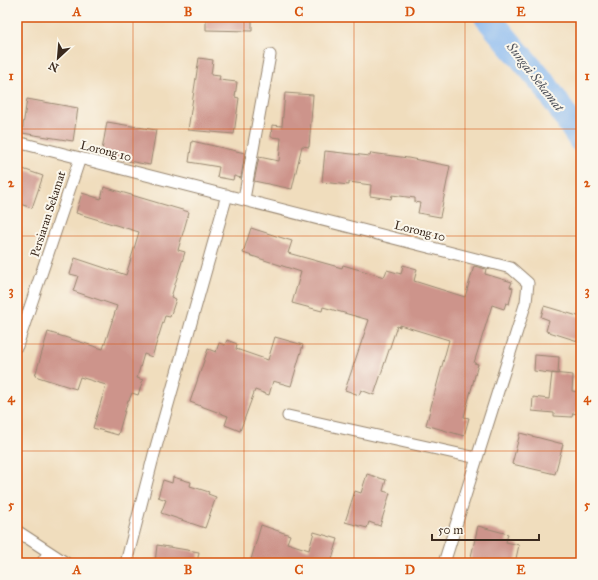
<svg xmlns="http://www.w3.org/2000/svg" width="598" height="580" font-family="'IM FELL Great Primer',serif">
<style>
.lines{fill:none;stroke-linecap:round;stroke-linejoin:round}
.river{stroke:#83b6f0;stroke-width:26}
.building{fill:#cd948b}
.street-casing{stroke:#96846e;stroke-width:13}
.street{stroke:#fff;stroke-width:11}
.grid{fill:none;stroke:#d7540e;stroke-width:1;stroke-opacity:0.55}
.labels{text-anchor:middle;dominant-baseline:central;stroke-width:4;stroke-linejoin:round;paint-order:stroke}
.street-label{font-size:12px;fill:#3b2a1e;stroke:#fbf7ec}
.water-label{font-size:13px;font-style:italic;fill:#51545d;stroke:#fbf7ec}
.neatline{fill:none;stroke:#d7540e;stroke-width:1.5}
.grid-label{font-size:13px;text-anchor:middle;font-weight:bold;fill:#d7540e}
</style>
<rect width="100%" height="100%" fill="#fbf7ec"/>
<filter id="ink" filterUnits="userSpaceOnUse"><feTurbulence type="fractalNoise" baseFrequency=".025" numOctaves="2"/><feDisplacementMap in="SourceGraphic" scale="8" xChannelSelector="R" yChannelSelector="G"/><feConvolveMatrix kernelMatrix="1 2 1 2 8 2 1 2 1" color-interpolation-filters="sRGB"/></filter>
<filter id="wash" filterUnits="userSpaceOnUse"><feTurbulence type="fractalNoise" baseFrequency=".012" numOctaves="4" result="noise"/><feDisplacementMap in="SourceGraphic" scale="16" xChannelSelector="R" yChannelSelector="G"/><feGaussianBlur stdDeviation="0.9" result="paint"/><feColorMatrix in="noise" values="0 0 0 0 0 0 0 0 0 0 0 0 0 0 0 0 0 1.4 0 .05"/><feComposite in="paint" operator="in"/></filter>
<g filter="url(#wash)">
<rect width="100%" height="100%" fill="#f0ddbd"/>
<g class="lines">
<path class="river" d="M 487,17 L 545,85 L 581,140"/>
</g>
<g id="blocks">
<path class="building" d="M 206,17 L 252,17 L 252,31 L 206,30 Z
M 199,58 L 213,60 L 211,75 L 220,76 L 219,80 L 237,82 L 235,97 L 239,98 L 234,134 L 188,130 Z
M 285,93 L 313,95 L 309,147 L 302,146 L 292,189 L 254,181 L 259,157 L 279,161 L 281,138 L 271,137 L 272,125 L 282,126 Z
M 27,99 L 78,108 L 73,141 L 22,133 Z
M 107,122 L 156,130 L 150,165 L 101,156 Z
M 192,141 L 245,153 L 241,178 L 234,176 L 233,180 L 217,177 L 219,167 L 189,162 Z
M 325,151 L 370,156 L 371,153 L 408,158 L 450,166 L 440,217 L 418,213 L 420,203 L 415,202 L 415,198 L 392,195 L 391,199 L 370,196 L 371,185 L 349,182 L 349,185 L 322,182 Z
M 17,167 L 43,176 L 32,208 L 17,203 Z
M 104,187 L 189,212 L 178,250 L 185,252 L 171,297 L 176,299 L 170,317 L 165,316 L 152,357 L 144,354 L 137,378 L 143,380 L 138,395 L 132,393 L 129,400 L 128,400 L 118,435 L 93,428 L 106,385 L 80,377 L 76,389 L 35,376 L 48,332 L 103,349 L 117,306 L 73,291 L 78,276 L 70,274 L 75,258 L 126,275 L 139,232 L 76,213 L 82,193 L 101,199 Z
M 251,228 L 292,241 L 288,253 L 342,268 L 343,265 L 384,277 L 387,270 L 401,274 L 403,265 L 417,269 L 414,281 L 465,297 L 474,266 L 486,269 L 485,274 L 512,282 L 510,287 L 513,288 L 509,304 L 506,303 L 504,309 L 492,305 L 474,363 L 478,364 L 464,417 L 469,418 L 464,436 L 426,425 L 449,340 L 400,325 L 400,327 L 397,326 L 374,395 L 361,390 L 359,395 L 345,390 L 369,320 L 323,307 L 322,311 L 292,303 L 301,272 L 243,253 Z
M 544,306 L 581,317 L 581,342 L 546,331 L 549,320 L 541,317 Z
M 275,337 L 303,345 L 291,386 L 273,381 L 269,395 L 255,390 L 240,431 L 225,425 L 228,416 L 190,402 L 208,349 L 216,352 L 219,343 L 225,345 L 227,340 L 237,344 L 236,349 L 268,360 Z
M 535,355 L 559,357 L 558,374 L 534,371 Z
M 552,373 L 573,375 L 572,391 L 579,392 L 577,414 L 573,413 L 572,417 L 554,416 L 554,413 L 532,411 L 533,397 L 549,399 Z
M 520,433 L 563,444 L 555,474 L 512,464 Z
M 367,474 L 386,480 L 383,491 L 390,493 L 380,526 L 369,522 L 367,528 L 345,522 L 355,491 L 361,493 Z
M 173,477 L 191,482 L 190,486 L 209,492 L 208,494 L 216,497 L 205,528 L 161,513 L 166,500 L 158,497 L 163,480 L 172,483 Z
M 261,525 L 290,535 L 287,543 L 309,550 L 314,532 L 338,539 L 331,563 L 250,563 Z
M 478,526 L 508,534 L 506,542 L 519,545 L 515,563 L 478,563 L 470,561 Z
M 157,545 L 199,552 L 197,563 L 155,563 Z"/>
</g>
</g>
<g filter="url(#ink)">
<use href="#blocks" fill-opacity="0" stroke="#96846e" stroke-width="1"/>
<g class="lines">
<g class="street-casing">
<path id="street" d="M 17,142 L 511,268 L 528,283 L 526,302 L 444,563
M 244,199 L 270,55
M 17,346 L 80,158
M 288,416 L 477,458
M 17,531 L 66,563
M 42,563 L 49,552
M 126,563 L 154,454 L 227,195"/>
</g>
<use href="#street" class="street"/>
</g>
</g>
<path class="grid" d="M 133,17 L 133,563M 244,17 L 244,563M 354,17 L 354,563M 465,17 L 465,563M 17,129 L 581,129M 17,236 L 581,236M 17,344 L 581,344M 17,451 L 581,451"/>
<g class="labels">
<g class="street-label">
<text transform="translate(106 151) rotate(14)">Lorong 10</text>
<text transform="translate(48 214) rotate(-72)">Persiaran Sekamat</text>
<text transform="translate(420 231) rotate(14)">Lorong 10</text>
</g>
<g class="water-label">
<text transform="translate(535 77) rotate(52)">Sungai Sekamat</text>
</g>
</g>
<rect width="598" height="580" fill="none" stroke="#fbf7ec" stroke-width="44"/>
<g transform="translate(58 58) rotate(206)" stroke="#fbf7ec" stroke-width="3" paint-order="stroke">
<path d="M0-3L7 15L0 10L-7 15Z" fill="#3b2a1e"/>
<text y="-6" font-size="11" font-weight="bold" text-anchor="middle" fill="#3b2a1e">N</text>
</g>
<path d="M432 534v6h107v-6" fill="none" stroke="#3b2a1e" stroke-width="2"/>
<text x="438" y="534" font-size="12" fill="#3b2a1e" stroke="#fbf7ec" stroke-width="3" paint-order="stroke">50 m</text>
<rect x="22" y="22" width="554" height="536" class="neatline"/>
<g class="grid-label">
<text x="77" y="16">A</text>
<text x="188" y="16">B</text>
<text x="299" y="16">C</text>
<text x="410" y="16">D</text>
<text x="521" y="16">E</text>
<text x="11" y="80">1</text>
<text x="587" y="80">1</text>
<text x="11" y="187">2</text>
<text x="587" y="187">2</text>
<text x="11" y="295">3</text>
<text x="587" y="295">3</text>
<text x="11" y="402">4</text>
<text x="587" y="402">4</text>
<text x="11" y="509">5</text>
<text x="587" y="509">5</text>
<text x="77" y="574">A</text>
<text x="188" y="574">B</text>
<text x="299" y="574">C</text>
<text x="410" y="574">D</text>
<text x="521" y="574">E</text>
</g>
</svg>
